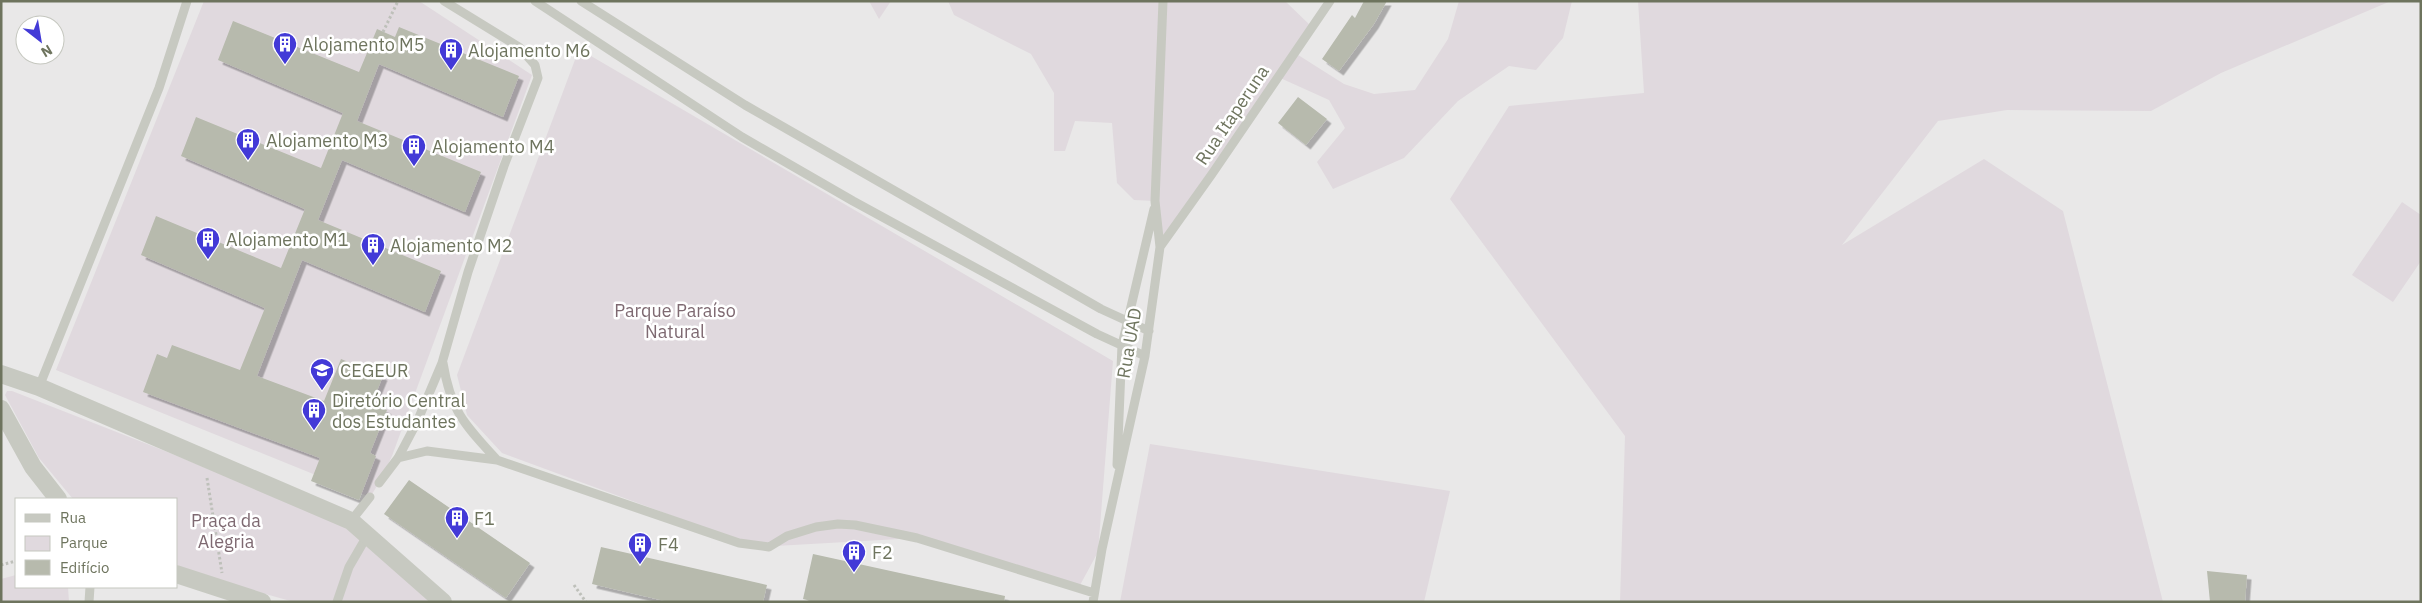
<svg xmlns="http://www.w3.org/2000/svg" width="2422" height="603" font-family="'IBM Plex Sans',sans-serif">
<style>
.built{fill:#e9e8e8;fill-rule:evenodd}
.green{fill:#e0d9de}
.building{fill:#b7baad;filter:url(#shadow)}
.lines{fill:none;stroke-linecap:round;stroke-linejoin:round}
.path{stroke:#bec0ba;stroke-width:3;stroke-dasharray:2.5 2.5;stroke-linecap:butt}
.service{stroke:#c7c9c1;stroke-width:9}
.minor{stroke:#c7c9c1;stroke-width:18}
.labels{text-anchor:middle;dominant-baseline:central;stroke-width:5;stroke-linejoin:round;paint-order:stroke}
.poi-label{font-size:18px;fill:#6e745e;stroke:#fff;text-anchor:start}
.street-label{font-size:18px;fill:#6e745e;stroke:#fff}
.park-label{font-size:18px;fill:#7e6971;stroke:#fff}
</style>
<defs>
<filter id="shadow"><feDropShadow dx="4.5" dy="4.5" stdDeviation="0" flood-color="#0004"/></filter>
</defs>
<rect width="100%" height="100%" fill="#f9f8fa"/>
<path class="built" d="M 1,1 L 2421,1 L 2421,602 L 1,602 ZM 25,25 L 55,25 L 55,55 L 25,55 ZM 16,499 L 176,499 L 176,587 L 16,587 Z"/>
<path class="green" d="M 204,1 L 419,1 L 532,75 L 392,456 L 379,483 L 370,497 L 56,370 Z
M 869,1 L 891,1 L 879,19 Z
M 948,1 L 1285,1 L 1312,27 L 1295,53 L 1344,84 L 1374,94 L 1415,90 L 1448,39 L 1459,1 L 1572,1 L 1563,38 L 1536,70 L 1509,66 L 1458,101 L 1404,158 L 1333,189 L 1317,162 L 1345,128 L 1329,100 L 1278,77 L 1160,247 L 1155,201 L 1134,200 L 1117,183 L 1112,123 L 1075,121 L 1065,151 L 1054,151 L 1054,93 L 1031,54 L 954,15 Z
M 1638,1 L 2391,1 L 2221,73 L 2151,111 L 2007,110 L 1938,121 L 1842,245 L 1984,159 L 2063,211 L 2163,602 L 1620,602 L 1625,436 L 1450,199 L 1509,106 L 1644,93 Z
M 579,49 L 1113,361 L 1098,552 L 1079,587 L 917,538 L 757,547 L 502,453 L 467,415 L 457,375 Z
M 2402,202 L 2421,215 L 2421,261 L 2393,302 L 2352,275 Z
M 7,391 L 12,391 L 165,451 L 347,526 L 430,602 L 294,602 L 213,579 L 176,565 L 176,499 L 73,499 L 39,458 L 5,395 Z
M 1150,444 L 1450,491 L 1424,602 L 1120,602 Z
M 16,575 L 16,587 L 68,587 L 69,602 L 1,602 L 1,579 Z"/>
<path class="building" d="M 1364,1 L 1387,1 L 1374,24 L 1339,71 L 1322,59 L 1352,15 L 1355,18 Z
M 233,21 L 359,72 L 377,29 L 395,37 L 399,27 L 519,76 L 503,117 L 379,64 L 357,121 L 481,172 L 465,212 L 342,160 L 318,220 L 441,271 L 425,312 L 302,260 L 257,376 L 324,401 L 341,359 L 383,376 L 372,403 L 387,410 L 370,453 L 376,456 L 359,500 L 311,481 L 320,458 L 143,392 L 157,354 L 167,358 L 172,345 L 240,370 L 265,308 L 141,255 L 156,216 L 281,268 L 305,209 L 181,156 L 196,117 L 321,168 L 343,113 L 218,60 Z
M 1298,97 L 1327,119 L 1306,145 L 1278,123 Z
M 409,480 L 530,563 L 506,598 L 384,514 Z
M 601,547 L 767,585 L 763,602 L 669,602 L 592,584 Z
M 813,554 L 1005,596 L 1004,602 L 815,602 L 803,599 Z
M 2207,571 L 2247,575 L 2245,602 L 2210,602 Z"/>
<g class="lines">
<path class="path" d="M 383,32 L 398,1
M 207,478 L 222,573
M 1,565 L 16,561
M 574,585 L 586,602"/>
<path class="service" d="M 535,1 L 742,137 L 853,201 L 1097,334 L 1145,356
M 581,1 L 745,105 L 1101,309 L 1149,331
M 1160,247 L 1212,174 L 1330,1
M 443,363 C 451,412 465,425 497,460
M 39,387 L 159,88 L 187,1
M 398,458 L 427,451 L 497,460 L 739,543 L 769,547 L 787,536 L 816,527 L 838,524 L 855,525 L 917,538 L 1094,593
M 1117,465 L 1122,345 L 1154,209
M 379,483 L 398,458 L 417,422 L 442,363 L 468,272 L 504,166 L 538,78 L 535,65 L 519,47 L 444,1
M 351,521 L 370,497
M 89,602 L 90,587
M 337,602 L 349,567 L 367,536
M 1093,602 L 1102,549 L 1145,356 L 1160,247 L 1155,201 L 1163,1"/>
<path class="minor" d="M 1,374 L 39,387 L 351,521 L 443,602
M 1,409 L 33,467 L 58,499
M 176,574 L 262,602"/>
</g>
<defs>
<g id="building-pin" transform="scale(1.25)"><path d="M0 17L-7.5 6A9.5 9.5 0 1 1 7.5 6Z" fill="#433ad7" stroke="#fff"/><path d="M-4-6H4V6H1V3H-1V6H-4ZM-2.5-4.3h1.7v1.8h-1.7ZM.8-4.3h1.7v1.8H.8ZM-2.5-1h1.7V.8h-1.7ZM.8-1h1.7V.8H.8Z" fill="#fff"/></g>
<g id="university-pin" transform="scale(1.25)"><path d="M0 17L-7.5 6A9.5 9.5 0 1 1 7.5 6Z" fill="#433ad7" stroke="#fff"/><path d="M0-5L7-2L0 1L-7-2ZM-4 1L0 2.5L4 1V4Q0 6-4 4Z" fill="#fff"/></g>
</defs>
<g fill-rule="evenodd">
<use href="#building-pin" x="285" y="44"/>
<use href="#building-pin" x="451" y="50"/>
<use href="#building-pin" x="248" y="140"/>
<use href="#building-pin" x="414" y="146"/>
<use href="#building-pin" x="208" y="239"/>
<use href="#building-pin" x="373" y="245"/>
<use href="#university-pin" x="322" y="370"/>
<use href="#building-pin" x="314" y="410"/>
<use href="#building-pin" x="457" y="518"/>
<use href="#building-pin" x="640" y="544"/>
<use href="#building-pin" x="854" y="552"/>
</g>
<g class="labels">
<g class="poi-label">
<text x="302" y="44">Alojamento M5</text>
<text x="468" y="50">Alojamento M6</text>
<text x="266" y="140">Alojamento M3</text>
<text x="432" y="146">Alojamento M4</text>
<text x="226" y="239">Alojamento M1</text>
<text x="390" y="245">Alojamento M2</text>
<text x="340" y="370">CEGEUR</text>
<text x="332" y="400">Diretório Central<tspan x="332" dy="21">dos Estudantes</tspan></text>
<text x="474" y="518">F1</text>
<text x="658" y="544">F4</text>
<text x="872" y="552">F2</text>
</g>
<g class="street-label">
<text transform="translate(1232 115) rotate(-56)">Rua Itaperuna</text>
<text transform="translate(1129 343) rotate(-80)">Rua UAD</text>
</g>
<g class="park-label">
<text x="675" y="310">Parque Paraíso<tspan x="675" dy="21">Natural</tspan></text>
<text x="226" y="520">Praça da<tspan x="226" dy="21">Alegria</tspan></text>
</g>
</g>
<rect width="2422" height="603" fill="none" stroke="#6e745e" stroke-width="5"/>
<rect x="15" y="498" width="162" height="90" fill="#ffffff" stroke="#c5c7bf"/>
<rect x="25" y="514" width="25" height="8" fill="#c7c9c1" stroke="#c5c7bf"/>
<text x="60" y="523" font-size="15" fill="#6e745e">Rua</text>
<rect x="25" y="536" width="25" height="15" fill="#e0d9de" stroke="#c5c7bf"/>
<text x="60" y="548" font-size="15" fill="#6e745e">Parque</text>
<rect x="25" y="560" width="25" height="15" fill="#b7baad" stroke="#c5c7bf"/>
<text x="60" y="573" font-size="15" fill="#6e745e">Edifício</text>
<g transform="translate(40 40) rotate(149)"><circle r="24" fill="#ffffff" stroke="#c5c7bf"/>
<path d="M0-4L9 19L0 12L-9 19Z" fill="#433ad7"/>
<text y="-8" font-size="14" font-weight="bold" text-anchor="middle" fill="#6e745e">N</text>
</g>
</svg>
